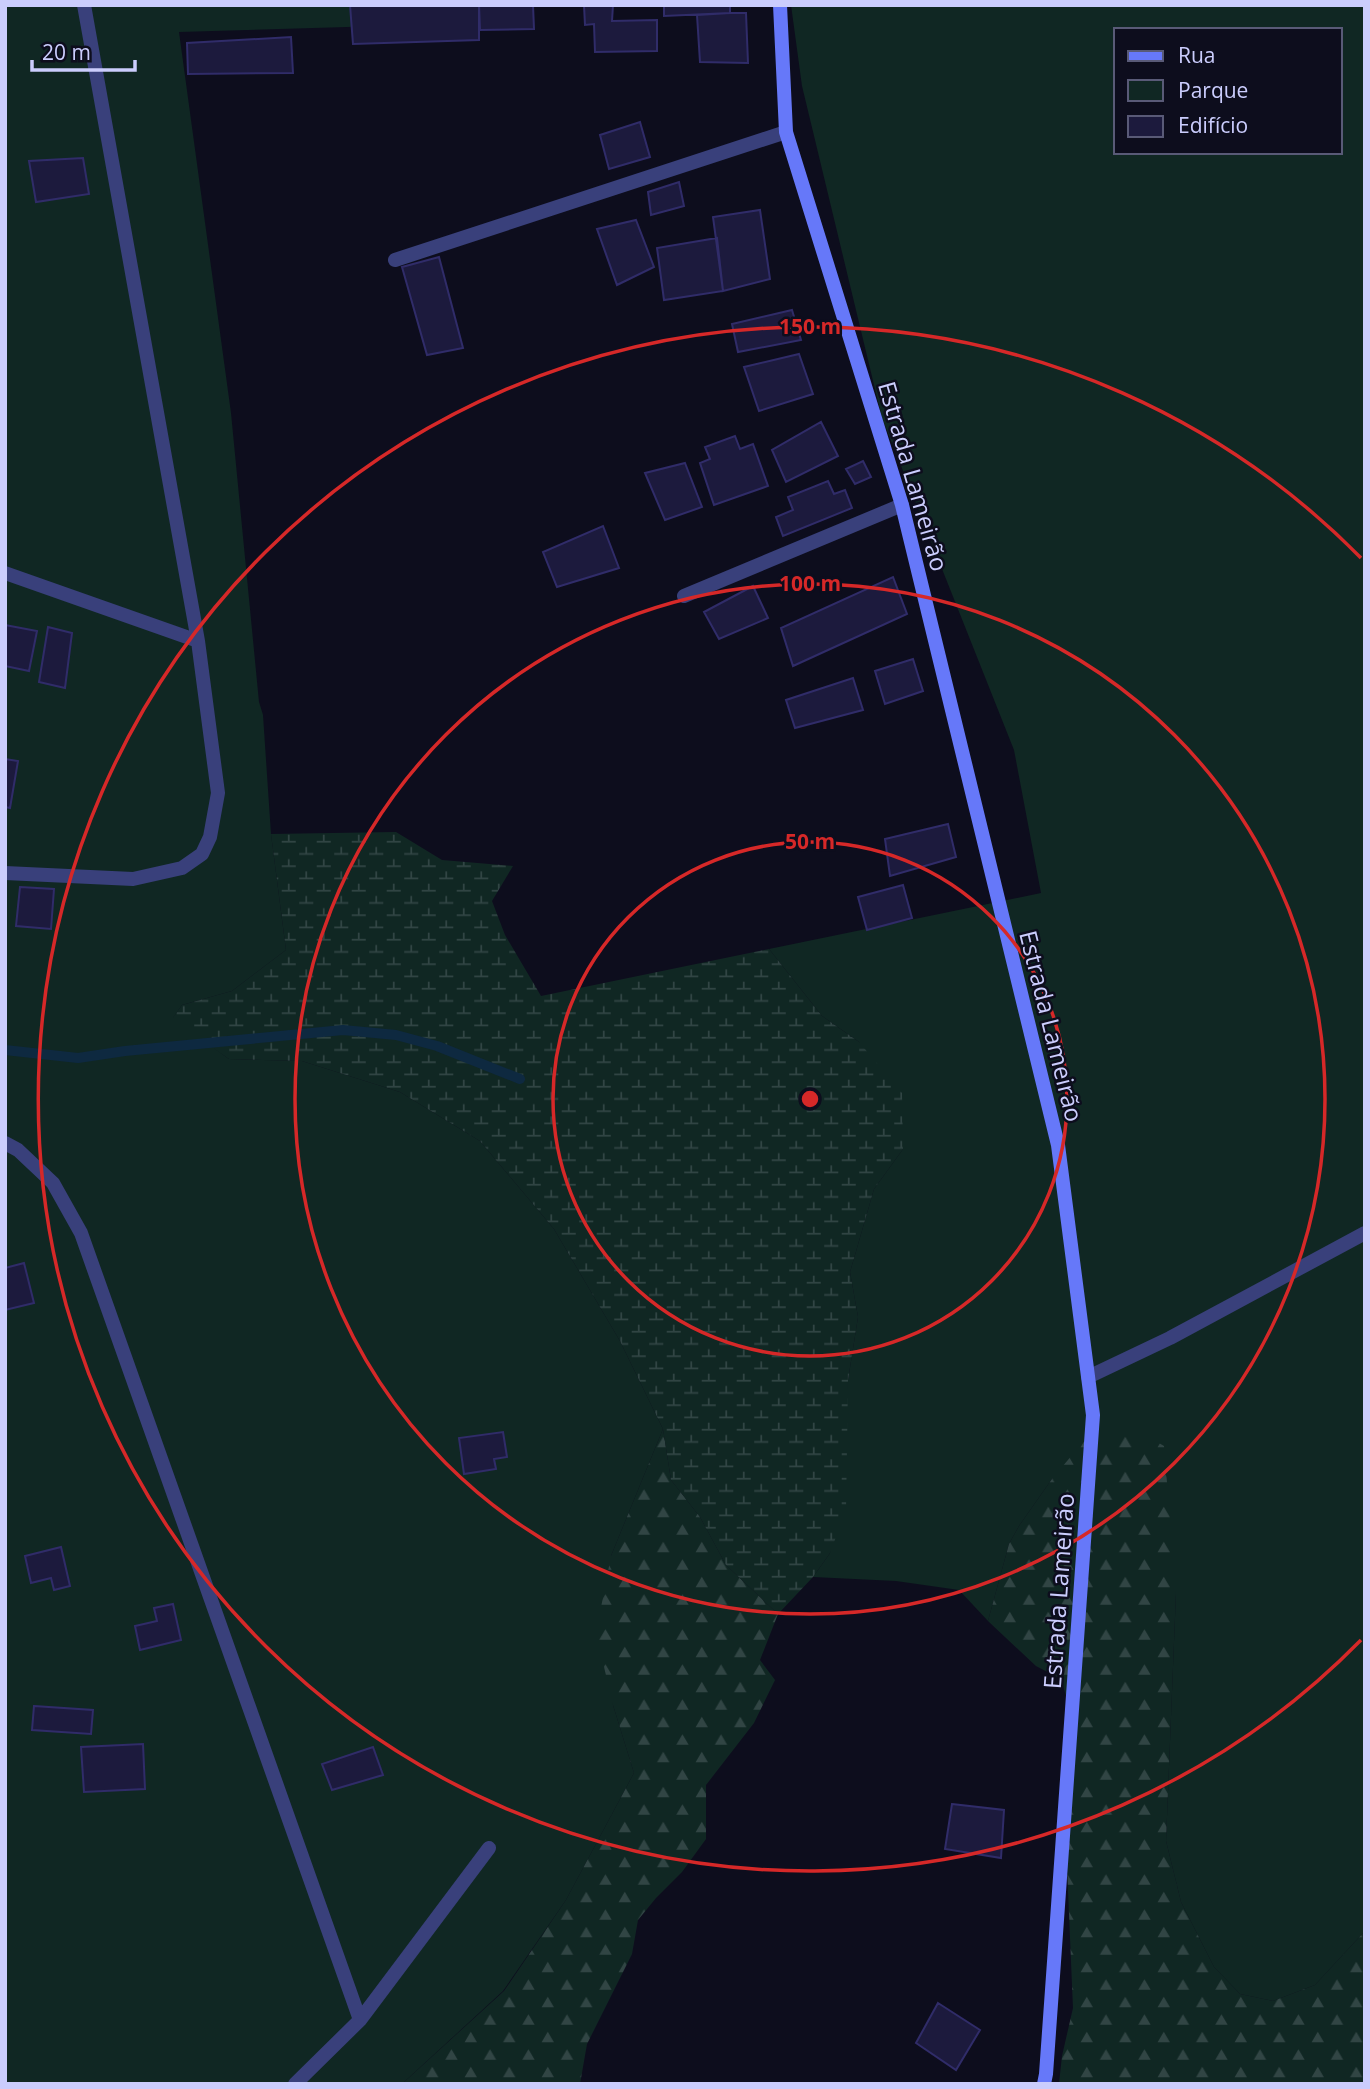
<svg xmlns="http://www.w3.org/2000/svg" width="1370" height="2089" font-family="'Open Sans',sans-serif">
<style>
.green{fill:#102723;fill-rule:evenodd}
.forest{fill:url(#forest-firs)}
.wetland{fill:url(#wetland-marsh)}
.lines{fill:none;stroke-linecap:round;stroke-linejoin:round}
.stream{stroke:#0e2940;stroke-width:10}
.building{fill:#1c1a3d;stroke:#302c69;stroke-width:2}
.lane{stroke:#39407b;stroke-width:14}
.street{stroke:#39407b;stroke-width:14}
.secondary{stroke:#6678f9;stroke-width:14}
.ring{fill:none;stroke:#d62828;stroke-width:3.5}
.labels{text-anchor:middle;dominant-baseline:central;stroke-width:5;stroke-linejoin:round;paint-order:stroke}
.street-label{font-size:24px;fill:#cbcdfd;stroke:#0d0d1d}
.centre{fill:#d62828;stroke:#0d0d1d;stroke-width:3.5}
.ring-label{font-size:21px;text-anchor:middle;font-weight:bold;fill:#d62828;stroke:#0d0d1d;stroke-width:5;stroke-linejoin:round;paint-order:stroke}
</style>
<defs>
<pattern id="forest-firs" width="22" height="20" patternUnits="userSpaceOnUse" patternTransform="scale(1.75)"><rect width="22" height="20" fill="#102723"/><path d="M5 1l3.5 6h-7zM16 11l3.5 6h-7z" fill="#314544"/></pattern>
<pattern id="wetland-marsh" width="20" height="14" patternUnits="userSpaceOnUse" patternTransform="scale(1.75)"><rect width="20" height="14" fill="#102723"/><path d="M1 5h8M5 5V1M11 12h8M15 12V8" fill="none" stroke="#314544"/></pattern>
</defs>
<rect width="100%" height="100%" fill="#0d0d1d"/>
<path class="green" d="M 5,5 L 415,5 L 415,25 L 179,32 L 231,413 L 259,702 L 263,715 L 271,834 L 286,950 L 232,991 L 182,1005 L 173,1018 L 229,1059 L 302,1061 L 400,1092 L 480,1141 L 554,1229 L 620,1341 L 663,1429 L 611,1556 L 613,1705 L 634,1773 L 566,1900 L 503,1991 L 402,2084 L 5,2084 Z
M 791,5 L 1365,5 L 1365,1931 L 1315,1985 L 1273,2001 L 1240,1994 L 1214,1967 L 1181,1902 L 1166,1841 L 1176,1592 L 1052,1479 L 1019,1526 L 1009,1544 L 988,1621 L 959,1590 L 896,1581 L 813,1577 L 830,1553 L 848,1380 L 858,1317 L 850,1272 L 874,1189 L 903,1149 L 859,1042 L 822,1016 L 769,949 L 1041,893 L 1014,750 L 882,418 L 802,86 ZM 1116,30 L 1340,30 L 1340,152 L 1116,152 Z"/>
<path class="forest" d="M 1128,1425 L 1164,1446 L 1176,1592 L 1166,1841 L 1181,1902 L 1214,1967 L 1240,1994 L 1273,2001 L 1315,1985 L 1365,1931 L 1365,2084 L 1059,2084 L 1062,2056 L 1073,2008 L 1064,1796 L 1076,1729 L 1061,1679 L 1036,1666 L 988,1621 L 1009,1544 L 1019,1526 L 1052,1479 L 1083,1442 Z
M 663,1429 L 671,1480 L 700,1517 L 726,1565 L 778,1614 L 760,1660 L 775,1680 L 754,1723 L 706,1785 L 706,1839 L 682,1872 L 656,1898 L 638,1920 L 632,1954 L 587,2044 L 580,2084 L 402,2084 L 504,1991 L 566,1900 L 634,1773 L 613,1705 L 596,1633 L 611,1556 Z"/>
<path class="wetland" d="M 396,832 L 442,860 L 513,866 L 492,901 L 505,935 L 541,996 L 769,949 L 822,1016 L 859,1042 L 902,1093 L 903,1149 L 874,1189 L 850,1272 L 858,1317 L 848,1380 L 846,1510 L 830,1553 L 813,1577 L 778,1614 L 726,1565 L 700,1517 L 671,1480 L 663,1429 L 620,1341 L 554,1229 L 480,1141 L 400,1092 L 302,1061 L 229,1059 L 172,1019 L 182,1005 L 232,991 L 286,950 L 271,834 Z"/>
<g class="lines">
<path class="stream" d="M 5,1050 L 78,1058 L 125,1051 L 343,1030 L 396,1035 L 437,1046 L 520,1079"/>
</g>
<path class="building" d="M 350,5 L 479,5 L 479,40 L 353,44 Z
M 479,5 L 533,5 L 534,29 L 480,30 Z
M 584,5 L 613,5 L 612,21 L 657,20 L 657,51 L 595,52 L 594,24 L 585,25 Z
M 664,5 L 730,5 L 730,13 L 664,16 Z
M 730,13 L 746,13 L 748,63 L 700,62 L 697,15 Z
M 291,37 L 293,73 L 188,74 L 187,43 Z
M 640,122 L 650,157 L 609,169 L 600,135 Z
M 83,158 L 89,194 L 36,202 L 29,161 Z
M 679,182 L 684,206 L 651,215 L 648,192 Z
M 760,210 L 770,279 L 723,291 L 713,217 Z
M 636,220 L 654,267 L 617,285 L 597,229 Z
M 717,238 L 723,291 L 664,300 L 657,248 Z
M 439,257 L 463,348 L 427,355 L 402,267 Z
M 792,310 L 801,340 L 738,352 L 732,324 Z
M 799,354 L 813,394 L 759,411 L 744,367 Z
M 821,422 L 838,456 L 786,482 L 772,450 Z
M 735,436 L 740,449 L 753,444 L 768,486 L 714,505 L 700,463 L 710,459 L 705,447 Z
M 863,461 L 871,477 L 855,484 L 846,469 Z
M 685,463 L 702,507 L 665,520 L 645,473 Z
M 828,481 L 834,494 L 845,490 L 852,508 L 783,536 L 776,517 L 793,510 L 788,497 Z
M 603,526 L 619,568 L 557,587 L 543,552 Z
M 893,577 L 907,614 L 793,666 L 781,628 Z
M 753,586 L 768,618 L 719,639 L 704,612 Z
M 5,625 L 37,631 L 29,671 L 5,666 Z
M 48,627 L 72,633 L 65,688 L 39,682 Z
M 913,659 L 923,691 L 885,704 L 875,671 Z
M 853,678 L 863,710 L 795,728 L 786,700 Z
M 5,759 L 18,761 L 10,808 L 5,807 Z
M 948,824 L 956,857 L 890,876 L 885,839 Z
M 903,885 L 912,918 L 867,930 L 858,897 Z
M 20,887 L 54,889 L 51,929 L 16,926 Z
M 24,1263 L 34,1303 L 5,1310 L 5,1268 Z
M 503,1432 L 507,1457 L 494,1459 L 496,1469 L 464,1474 L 459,1438 Z
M 61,1547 L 70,1586 L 54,1590 L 51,1578 L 31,1583 L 25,1556 Z
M 173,1604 L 181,1640 L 140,1650 L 135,1626 L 157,1621 L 154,1608 Z
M 34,1706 L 93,1710 L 91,1734 L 32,1730 Z
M 143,1744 L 145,1789 L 84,1792 L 81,1747 Z
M 373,1747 L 383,1775 L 332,1790 L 322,1764 Z
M 952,1804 L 1004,1810 L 1001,1858 L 945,1849 Z
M 938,2003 L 980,2030 L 956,2070 L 916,2043 Z"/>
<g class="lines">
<path class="lane" d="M 395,260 L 786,132
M 684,596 L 902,505"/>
<path class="street" d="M 5,573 L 198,641
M 5,873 L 133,879 L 182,868 L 202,854 L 210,837 L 218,793 L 198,641 L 84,5
M 5,1143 L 18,1150 L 53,1183 L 81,1233 L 360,2020
M 1088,1377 L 1170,1338 L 1365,1233
M 295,2084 L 360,2020 L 489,1848"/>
<path class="secondary" d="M 780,5 L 786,132 L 902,505 L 1058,1145 L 1093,1415 L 1046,2074 L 1044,2084"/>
</g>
<g class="ring">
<circle cx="810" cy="1099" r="257"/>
<circle cx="810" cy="1099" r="515"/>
<path d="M1361 1640A772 772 0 1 1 1361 558"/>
</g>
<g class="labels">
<g class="street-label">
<text transform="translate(914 476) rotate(74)">Estrada Lameirão</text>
<text transform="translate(1052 1026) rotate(76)">Estrada Lameirão</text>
<text transform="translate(1058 1591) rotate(-86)">Estrada Lameirão</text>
</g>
</g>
<circle cx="810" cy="1099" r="10" class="centre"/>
<g class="ring-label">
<text x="810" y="334">150 m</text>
<text x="810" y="591">100 m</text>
<text x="810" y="849">50 m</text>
</g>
<rect width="1370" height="2089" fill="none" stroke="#cbcdfd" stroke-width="14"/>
<rect x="1114" y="28" width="228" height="126" fill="#0d0d1d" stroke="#595a77" stroke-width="2"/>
<rect x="1128" y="51" width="35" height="10" fill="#6678f9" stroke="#595a77" stroke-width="2"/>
<text x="1178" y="63" font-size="21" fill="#cbcdfd">Rua</text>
<rect x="1128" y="80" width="35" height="21" fill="#102723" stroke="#595a77" stroke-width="2"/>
<text x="1178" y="98" font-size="21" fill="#cbcdfd">Parque</text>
<rect x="1128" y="116" width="35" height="21" fill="#1c1a3d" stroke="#595a77" stroke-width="2"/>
<text x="1178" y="133" font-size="21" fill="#cbcdfd">Edifício</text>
<path d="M32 60v10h103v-10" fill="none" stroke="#cbcdfd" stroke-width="3.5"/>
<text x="42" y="60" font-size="21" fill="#cbcdfd" stroke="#0d0d1d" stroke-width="5" paint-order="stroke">20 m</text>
</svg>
